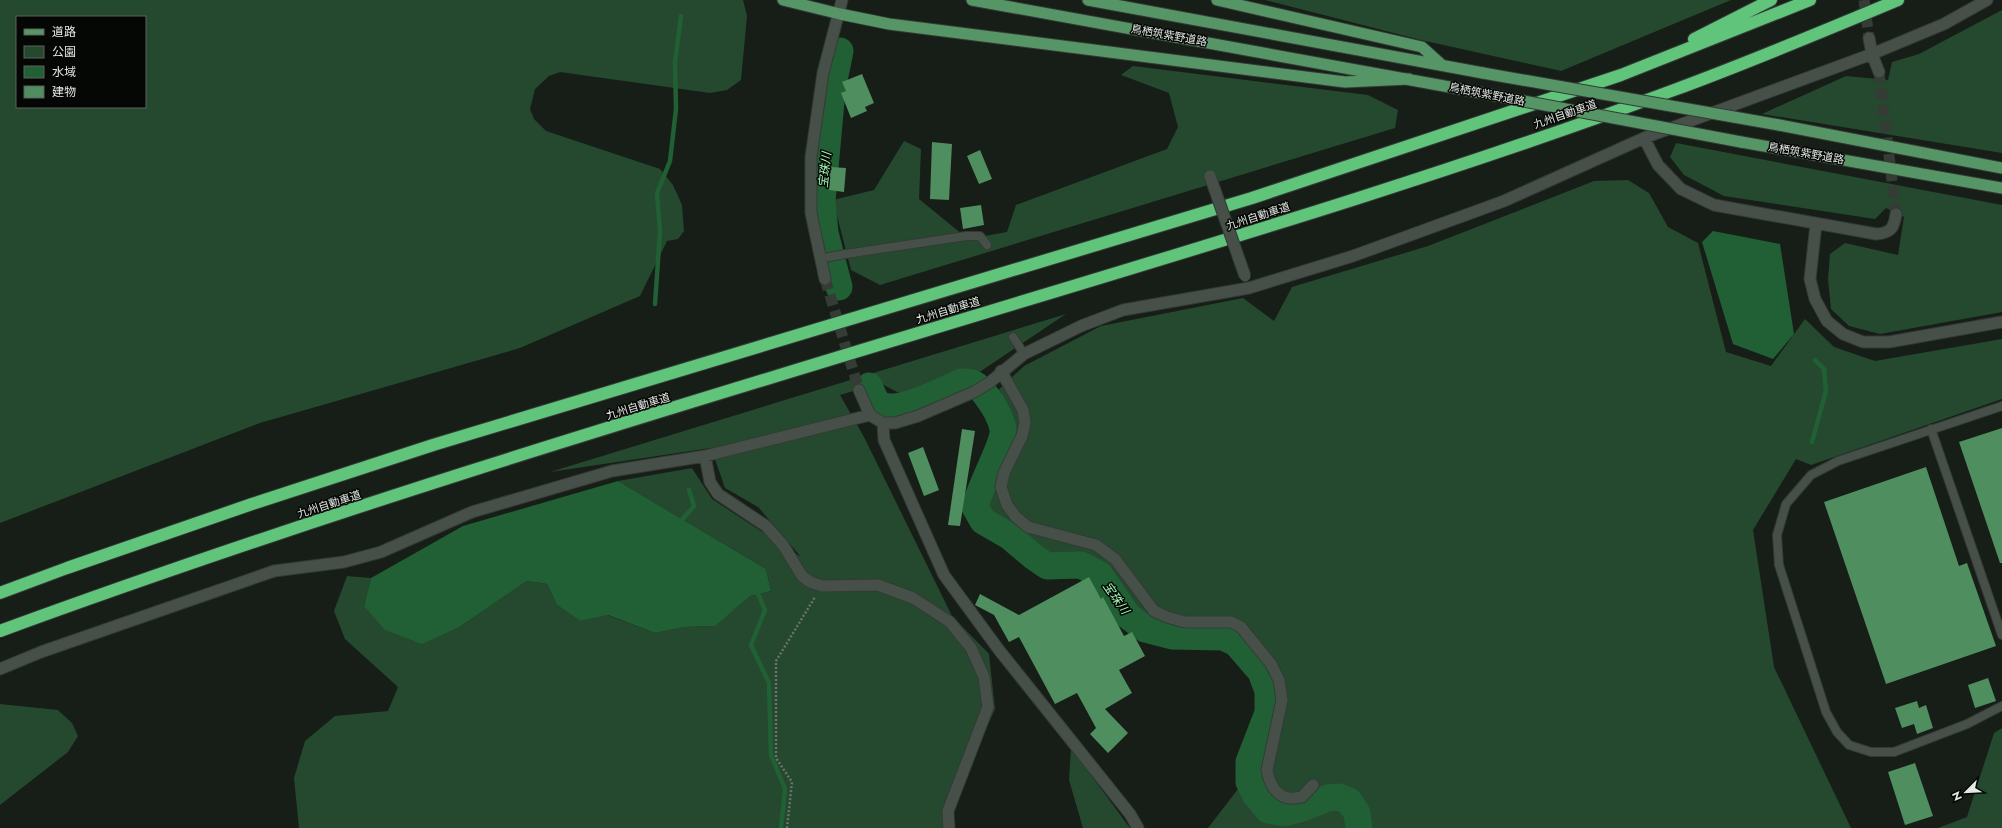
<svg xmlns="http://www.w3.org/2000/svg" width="2002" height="828" font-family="Jost,'Noto Sans JP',sans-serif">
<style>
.green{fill:#25492e;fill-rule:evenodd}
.water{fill:#216034}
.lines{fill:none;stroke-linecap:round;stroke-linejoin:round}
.stream{stroke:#216034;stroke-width:4.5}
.river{stroke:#216034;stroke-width:27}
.building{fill:#4f8e5e}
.minor-tunnel{stroke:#353c36;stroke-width:11;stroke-dasharray:11 5.5;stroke-linecap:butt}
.service-casing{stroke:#343a36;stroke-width:10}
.minor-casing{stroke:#343a36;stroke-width:13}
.primary-casing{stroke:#343a36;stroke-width:13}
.motorway-casing{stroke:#343a36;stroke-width:14}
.path{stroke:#6c726d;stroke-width:2.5;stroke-dasharray:2 2;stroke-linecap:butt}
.service{stroke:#465048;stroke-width:8}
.minor{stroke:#465048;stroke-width:11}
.primary{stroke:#569666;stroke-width:11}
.motorway{stroke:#60c47a;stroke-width:12}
.minor-bridge-casing{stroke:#343a36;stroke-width:13;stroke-linecap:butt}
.primary-bridge-casing{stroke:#343a36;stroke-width:13;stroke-linecap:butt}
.minor-bridge{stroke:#465048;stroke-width:11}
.primary-bridge{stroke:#569666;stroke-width:11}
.labels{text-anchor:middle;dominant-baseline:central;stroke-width:3;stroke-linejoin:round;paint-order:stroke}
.street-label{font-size:11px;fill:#e4e9e5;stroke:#050705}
.water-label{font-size:12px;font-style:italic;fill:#a1f9b4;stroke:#050705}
</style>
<rect width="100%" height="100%" fill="#161e17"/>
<path class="green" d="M 0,0 L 743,0 L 747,16 L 741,80 L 727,90 L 710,93 L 560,72 L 549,76 L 535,89 L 530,109 L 534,119 L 546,131 L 660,169 L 673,185 L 682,205 L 684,231 L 678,239 L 667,241 L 640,296 L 520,348 L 260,423 L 0,523 ZM 17,17 L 145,17 L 145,107 L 17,107 Z
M 1265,0 L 1731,0 L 1561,71 L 1421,40 Z
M 2002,10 L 2002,153 L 1762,114 L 1846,76 L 1888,80 L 1892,62 L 1919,54 Z
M 1133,66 L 1368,95 L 1398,110 L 1395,128 L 880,285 L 851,270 L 833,200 L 874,190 L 904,141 L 921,149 L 919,199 L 968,239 L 1007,232 L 1016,205 L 1167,149 L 1178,127 L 1169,93 L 1121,75 Z
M 1676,143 L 2002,205 L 2002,312 L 1880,334 L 1849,326 L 1831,309 L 1828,279 L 1830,254 L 1845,243 L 1898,255 L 1904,217 L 1886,208 L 1875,219 L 1724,196 L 1684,175 L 1670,157 Z
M 1628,180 L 1649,193 L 1668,227 L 1698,243 L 1726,352 L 1771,366 L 1805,319 L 1834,347 L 1875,361 L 2002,339 L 2002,399 L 1811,465 L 1796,459 L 1753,530 L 1774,667 L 1851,828 L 1365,828 L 1363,807 L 1353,795 L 1330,790 L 1298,804 L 1283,805 L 1268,798 L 1256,780 L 1254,762 L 1274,711 L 1272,683 L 1239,640 L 1223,633 L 1160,628 L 1136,612 L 1105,569 L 1083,561 L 1045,556 L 1015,527 L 994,517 L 984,496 L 1010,433 L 994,394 L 1024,366 L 1101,326 L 1243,298 L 1274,321 L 1292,287 L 1428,246 L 1594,181 Z
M 1066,314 L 978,373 L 901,394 L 880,383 L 840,395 L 864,437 L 952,616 L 989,654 L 995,709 L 953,802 L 954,828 L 299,828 L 294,778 L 305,741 L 335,716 L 388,711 L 398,687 L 345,639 L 334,611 L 347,576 L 371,578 L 364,606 L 461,626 L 527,581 L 547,584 L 557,605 L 580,621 L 607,615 L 655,633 L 685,627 L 714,626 L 750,596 L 771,591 L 766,569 L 618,481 L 692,468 L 712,499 L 801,557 L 758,507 L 725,488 L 711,448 L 550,472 Z
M 0,704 L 58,710 L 72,723 L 78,736 L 68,752 L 0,805 Z
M 2002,728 L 2002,828 L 1938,828 L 1967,817 L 1994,733 Z
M 1071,748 L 1130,828 L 1083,828 L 1069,780 Z
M 1238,789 L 1266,823 L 1304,819 L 1332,807 L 1350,817 L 1352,828 L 1208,828 Z"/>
<path class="water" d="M 1713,231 L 1780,244 L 1794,334 L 1773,359 L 1733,344 L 1702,242 Z
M 618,481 L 766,569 L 771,591 L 750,596 L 715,626 L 685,627 L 655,633 L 608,615 L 580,621 L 557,605 L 547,584 L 527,581 L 461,626 L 422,644 L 385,630 L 364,606 L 371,578 L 463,526 Z"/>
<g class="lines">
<path class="stream" d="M 655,304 L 660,232 L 657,193 L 670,161 L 676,109 L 675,62 L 681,16
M 1812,442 L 1826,391 L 1824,369 L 1815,360
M 679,523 L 694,506 L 689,490
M 756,589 L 765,610 L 751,645 L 769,683 L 771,755 L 785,789 L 781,828"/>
<path class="river" d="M 839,287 L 825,233 L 822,201 L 832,90 L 840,51
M 869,386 C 873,394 875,404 884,406 C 903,412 943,390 961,382 C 975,381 980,387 988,398 C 994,406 1001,419 1003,429 C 1005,443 979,487 975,507 L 983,521 L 1009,536 L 1034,557 L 1047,566 L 1081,565 L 1100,575 L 1128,616 L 1145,629 L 1172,636 L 1223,637 L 1236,643 L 1261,672 L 1268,691 L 1268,713 L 1249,762 L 1249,782 L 1255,794 L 1268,810 L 1284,813 L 1303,808 L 1328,798 L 1339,797 L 1349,801 L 1357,813 L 1359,828"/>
</g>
<path class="building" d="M 862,74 L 874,103 L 865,107 L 867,111 L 851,118 L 841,93 L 846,91 L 842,82 Z
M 932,142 L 952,144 L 949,200 L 930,199 Z
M 980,150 L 992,179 L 979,184 L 967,156 Z
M 831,167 L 846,168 L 844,192 L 829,190 Z
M 981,205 L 984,225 L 963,229 L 960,208 Z
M 2002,428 L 2002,563 L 2000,563 L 1959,442 Z
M 962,429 L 975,431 L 960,526 L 948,525 Z
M 923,447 L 939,490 L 924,496 L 908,453 Z
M 1926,467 L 1959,566 L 1967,563 L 1996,646 L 1886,684 L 1824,502 Z
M 1089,577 L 1101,599 L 1103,597 L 1124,636 L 1132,632 L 1145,656 L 1119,670 L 1132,693 L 1105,709 L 1128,733 L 1108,753 L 1090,734 L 1096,728 L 1077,693 L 1055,704 L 1019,637 L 1009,642 L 994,615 L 975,605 L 980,594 L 1019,615 Z
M 1988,678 L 1996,701 L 1975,708 L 1968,685 Z
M 1917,701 L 1919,708 L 1926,705 L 1933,728 L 1917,734 L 1914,724 L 1902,728 L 1895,708 Z
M 1915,763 L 1933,816 L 1905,825 L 1888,772 Z"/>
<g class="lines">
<path class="minor-tunnel" d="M 1864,0 L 1869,38
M 1879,72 L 1896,214
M 825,279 L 859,390"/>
<g class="service-casing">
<path id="service" d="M 820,259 L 839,255 L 966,236 L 980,236 L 987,245
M 1013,337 L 1024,354
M 2002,406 L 1838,461 L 1811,475 L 1786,504 L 1777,535 L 1779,565 L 1826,712 L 1837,732 L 1849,745 L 1871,752 L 1894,752 L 1967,724 L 2002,706
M 1931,429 L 2002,635"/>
</g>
<g class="minor-casing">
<path id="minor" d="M 1869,38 L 1872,54 L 1879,72
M 1644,138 L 1658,165 L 1681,189 L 1714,205 L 1876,234 C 1891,233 1894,228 1896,214
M 1816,224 L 1810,279 L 1815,299 L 1827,321 L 1843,334 L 1863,342 L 1889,342 L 2002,322
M 825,279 L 811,213 L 811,157 L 823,73 L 842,0
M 1001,371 L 1023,410 L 1025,422 L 1022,436 L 1004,473 L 1001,487 L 1007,505 L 1016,517 L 1028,527 L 1096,545 L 1115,559 L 1154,611 L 1167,617 L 1185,622 L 1231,622 L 1241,627 L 1271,664 L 1279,680 L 1282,700 L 1267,770 C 1269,782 1275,795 1288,798 C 1292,799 1298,797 1302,797 L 1313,785
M 859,390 L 870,415 L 883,423 L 895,423 L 918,416 L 974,392 L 989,383 L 1024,354 L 1081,326 L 1123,310 L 1249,288 L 1353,256 L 1504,201 L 1644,138 L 1872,54 L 1944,24 L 1987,0
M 883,423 L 884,440 L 944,575 L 999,650 L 1130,814 L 1138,828
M 705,456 L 710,482 L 718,494 L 766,526 L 783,545 L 802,576 L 810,582 L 822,586 L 878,585 L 913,598 L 950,622 L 971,648 L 984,677 L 988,707 L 948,811 L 949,828
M 0,669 L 41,652 L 274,571 L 344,562 L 381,552 L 472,512 L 612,471 L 705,456 L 870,415"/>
</g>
<g class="primary-casing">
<path id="primary" d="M 783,0 L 840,14 L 889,24 L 1345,82 L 1409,79
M 972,0 L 1455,88
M 1088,0 L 1483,73
M 1217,0 L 1422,47 L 1442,65
M 1779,125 L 2002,168
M 1741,142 L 2002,188"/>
</g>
<g class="motorway-casing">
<path id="motorway" d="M 1694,39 L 1771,0
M 0,593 L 67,568 L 252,504 L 433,445 L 1252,198 L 1621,75 L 1810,0
M 0,631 C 305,519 617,424 928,330 C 1178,254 1429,181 1674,90 C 1750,62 1824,31 1898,0"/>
</g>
<path class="path" d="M 787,828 L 792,782 L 776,758 L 776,661 L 815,597"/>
<use href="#service" class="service"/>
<use href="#minor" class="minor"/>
<use href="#primary" class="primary"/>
<use href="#motorway" class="motorway"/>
<g class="minor-bridge-casing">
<path id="minor-bridge" d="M 1210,176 L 1245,276"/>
</g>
<g class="primary-bridge-casing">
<path id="primary-bridge" d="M 1483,73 L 1779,125
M 1455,88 L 1741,142"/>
</g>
<use href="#minor-bridge" class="minor-bridge"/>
<use href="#primary-bridge" class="primary-bridge"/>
</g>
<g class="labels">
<g class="street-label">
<text transform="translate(1169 35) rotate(10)">鳥栖筑紫野道路</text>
<text transform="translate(1487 94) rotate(11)">鳥栖筑紫野道路</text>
<text transform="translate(1565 114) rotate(-19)">九州自動車道</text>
<text transform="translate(1806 153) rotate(10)">鳥栖筑紫野道路</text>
<text transform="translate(1258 216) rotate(-18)">九州自動車道</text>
<text transform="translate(948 310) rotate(-17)">九州自動車道</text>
<text transform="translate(638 406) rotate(-17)">九州自動車道</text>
<text transform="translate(329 504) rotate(-18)">九州自動車道</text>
</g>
<g class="water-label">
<text transform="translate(825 170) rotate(-84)">宝珠川</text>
<text transform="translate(1116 598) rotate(55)">宝珠川</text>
</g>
</g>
<rect x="16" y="16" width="130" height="92" fill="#050705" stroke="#5e615f"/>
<rect x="24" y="29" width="20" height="6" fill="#569666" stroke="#5e615f"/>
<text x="52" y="36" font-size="12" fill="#e4e9e5">道路</text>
<rect x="24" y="46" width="20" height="12" fill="#25492e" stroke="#5e615f"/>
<text x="52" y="56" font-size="12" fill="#e4e9e5">公園</text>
<rect x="24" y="66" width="20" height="12" fill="#216034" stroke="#5e615f"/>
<text x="52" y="76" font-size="12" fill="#e4e9e5">水域</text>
<rect x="24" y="86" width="20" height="12" fill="#4f8e5e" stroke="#5e615f"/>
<text x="52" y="96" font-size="12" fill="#e4e9e5">建物</text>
<g transform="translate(1966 792) rotate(246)" stroke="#050705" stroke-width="3" paint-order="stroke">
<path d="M0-3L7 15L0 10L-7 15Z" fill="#e4e9e5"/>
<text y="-6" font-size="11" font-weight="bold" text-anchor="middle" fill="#e4e9e5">N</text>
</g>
</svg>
